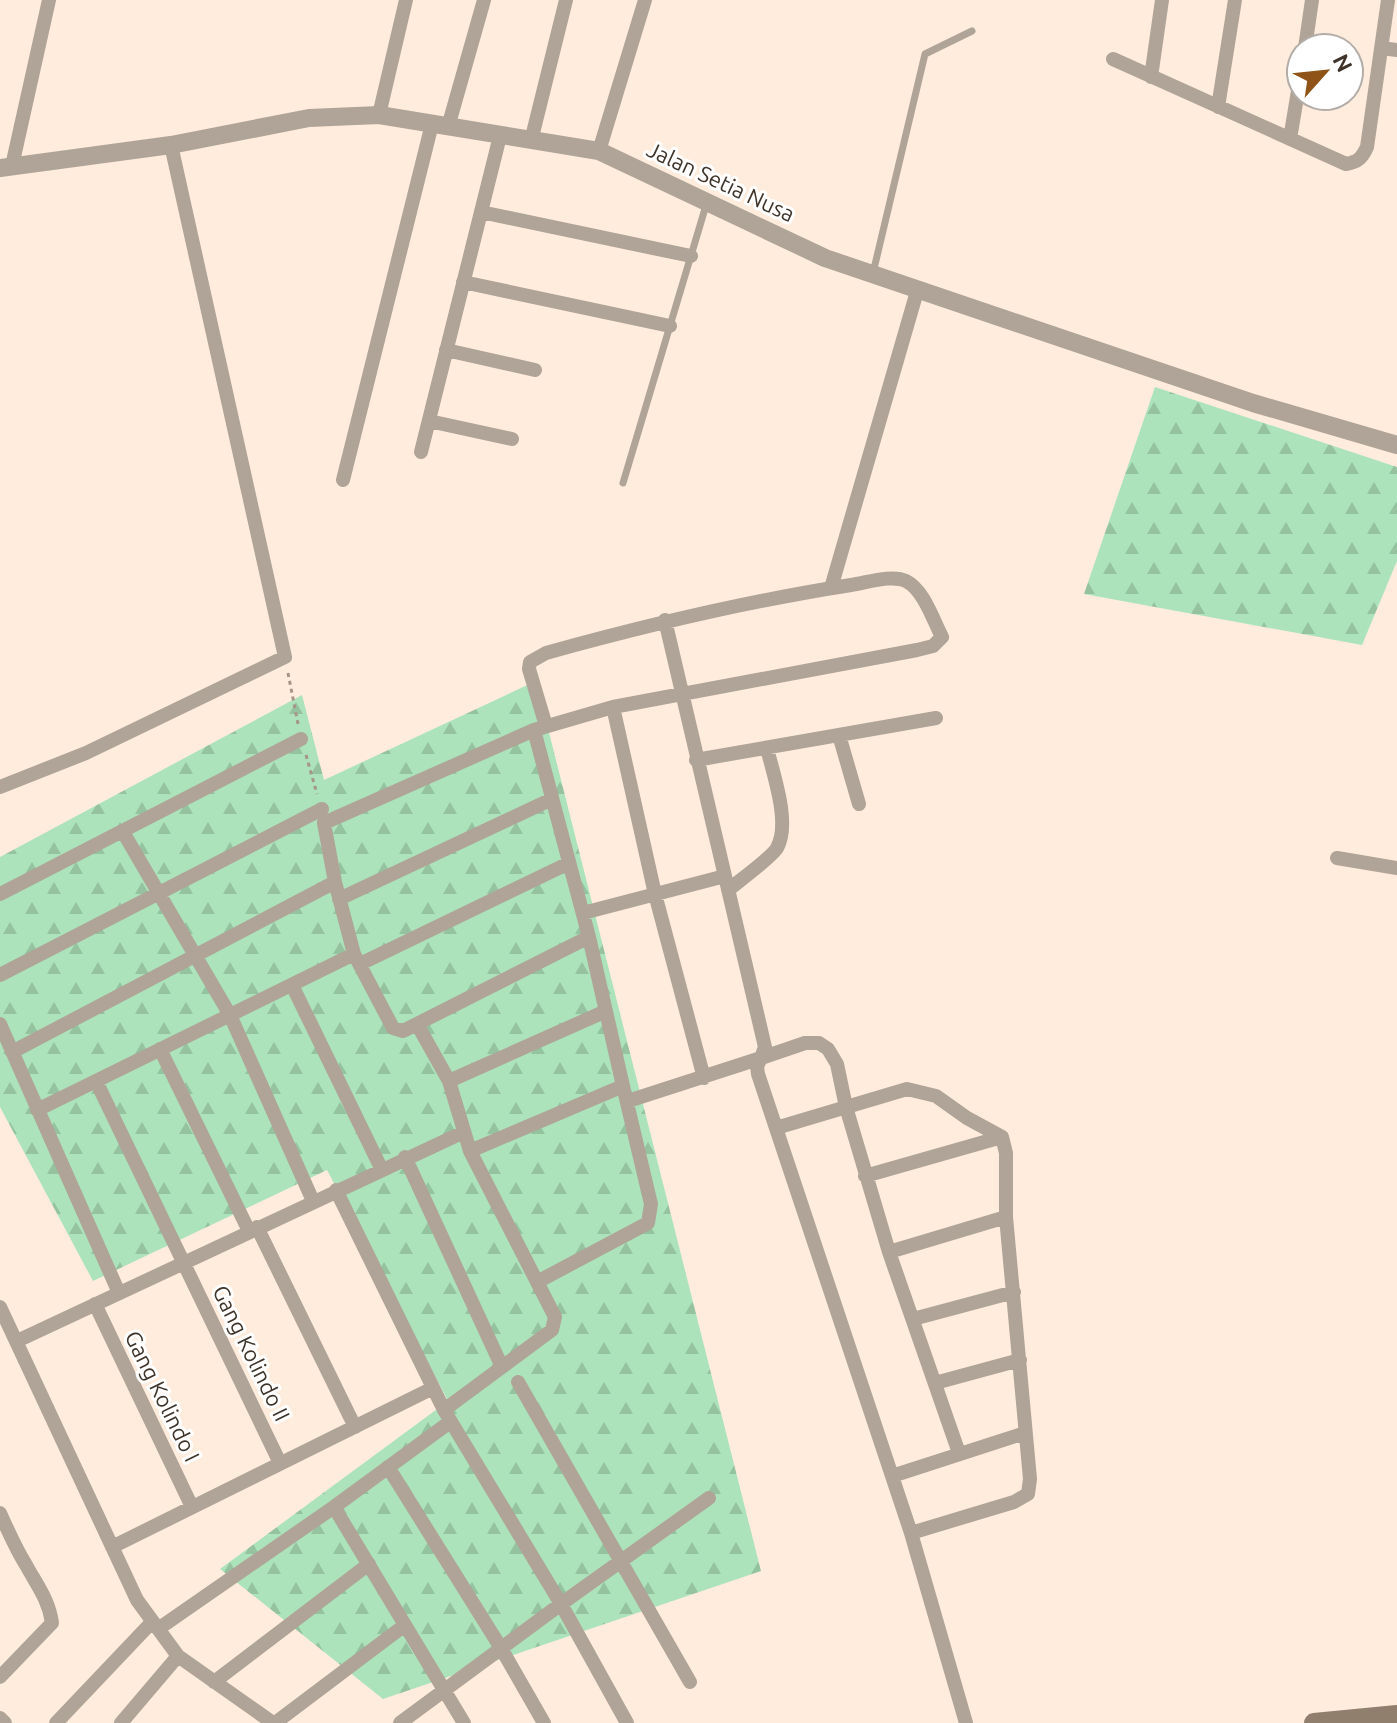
<svg xmlns="http://www.w3.org/2000/svg" width="1397" height="1723" font-family="Ubuntu,sans-serif">
<style>
.forest{fill:url(#forest-firs)}
.lines{fill:none;stroke-linecap:round;stroke-linejoin:round}
.path{stroke:#a59688;stroke-width:3;stroke-dasharray:4 4;stroke-linecap:butt}
.service{stroke:#afa497;stroke-width:7}
.minor{stroke:#afa497;stroke-width:14}
.tertiary{stroke:#afa497;stroke-width:18}
.secondary{stroke:#8f7f6c;stroke-width:20}
.labels{text-anchor:middle;dominant-baseline:central;stroke-width:6;stroke-linejoin:round;paint-order:stroke}
.street-label{font-size:22px;fill:#3e3328;stroke:#fff}
</style>
<defs>
<pattern id="forest-firs" width="22" height="20" patternUnits="userSpaceOnUse" patternTransform="scale(2)"><rect width="22" height="20" fill="#ace3ba"/><path d="M5 1l3.5 6h-7zM16 11l3.5 6h-7z" fill="#95c3a0"/></pattern>
</defs>
<rect width="100%" height="100%" fill="#ffecdc"/>
<path class="forest" d="M 1155,387 L 1397,467 L 1397,561 L 1362,645 L 1084,594 Z
M 536,681 L 761,1571 L 383,1699 L 220,1569 L 448,1401 L 327,1170 L 93,1281 L 0,1107 L 0,857 L 302,695 L 324,780 Z"/>
<g class="lines">
<path class="path" d="M 288,673 L 298,724
M 306,755 L 317,794"/>
<path class="service" d="M 873,273 L 925,54 L 972,31
M 623,483 L 707,202"/>
<path class="minor" d="M 1305,48 L 1312,0
M 1381,48 L 1397,50
M 1113,59 L 1346,164 C 1358,162 1362,158 1367,147 L 1388,0
M 1151,77 L 1162,0
M 1218,107 L 1235,0
M 379,115 L 406,0
M 448,127 L 484,0
M 1290,139 L 1301,73
M 531,141 L 566,0
M 599,151 L 645,0
M 12,166 L 49,0
M 481,212 L 691,256
M 463,282 L 670,326
M 446,350 L 535,370
M 429,421 L 512,439
M 421,452 L 500,136
M 343,480 L 432,124
M 831,588 L 918,288
M 613,707 L 655,894 L 704,1078
M 546,726 L 529,669 L 530,662 L 546,653 C 647,625 748,601 851,585 C 866,583 892,574 906,581 C 924,590 933,620 942,637 L 933,646 L 917,650 L 613,707 L 534,730 L 589,937 L 623,1086
M 534,730 L 324,823 L 335,882 L 354,954 L 393,1028 L 403,1031 L 589,937
M 839,735 L 859,804
M 696,760 L 936,718
M 0,787 L 86,753 L 285,657 L 171,145
M 123,832 L 230,1015 L 313,1201
M 1337,858 L 1397,868
M 728,890 C 739,881 771,858 777,848 C 791,823 773,774 767,748
M 0,894 L 301,739
M 339,899 L 552,799
M 583,913 L 725,876
M 360,964 L 569,863
M 0,975 L 322,809
M 292,985 L 381,1168
M 0,1024 L 119,1293
M 417,1024 L 449,1081 L 470,1151 L 555,1317 L 552,1330 L 444,1410
M 160,1049 L 249,1231
M 12,1052 L 335,882
M 96,1081 L 280,1463
M 449,1081 L 606,1011
M 628,1101 L 761,1058 L 765,1047 L 665,620
M 37,1110 L 354,954
M 776,1128 L 907,1089 L 936,1096 L 967,1118 L 1002,1137 L 1006,1153 L 1006,1217 L 1030,1479 L 1028,1494 L 1014,1502 L 911,1533
M 470,1151 L 623,1086 L 651,1204 L 648,1223 L 537,1282
M 405,1157 L 502,1367
M 865,1176 L 1002,1137
M 336,1190 L 444,1410 L 561,1604 L 627,1723
M 257,1227 L 355,1427
M 889,1252 L 1006,1217
M 95,1304 L 192,1507
M 0,1307 L 137,1600 L 178,1656 L 273,1723
M 913,1319 L 1014,1292
M 17,1341 L 464,1132
M 518,1382 L 690,1682
M 935,1383 L 1020,1360
M 959,1453 L 889,1252 L 846,1107 L 837,1064 L 828,1049 L 819,1043 L 805,1043 L 761,1058 L 757,1066 L 758,1074 L 911,1533 L 966,1723
M 388,1467 L 501,1648 L 544,1723
M 892,1476 L 1025,1433
M 334,1507 L 464,1723
M 0,1513 C 8,1531 16,1549 26,1565 C 37,1585 49,1600 52,1623 L 0,1677
M 112,1547 L 433,1388
M 158,1629 L 334,1507 L 450,1422
M 214,1682 L 369,1564
M 0,1718 L 5,1723
M 56,1723 L 152,1622
M 121,1723 L 178,1656
M 275,1723 L 405,1625
M 400,1723 L 561,1604 L 709,1498"/>
<path class="tertiary" d="M 0,168 L 171,145 L 309,118 L 379,115 L 599,151 L 825,258 L 1253,403 L 1397,445"/>
<path class="secondary" d="M 1314,1723 L 1397,1715"/>
</g>
<g class="labels">
<g class="street-label">
<text transform="translate(721 181) rotate(25)">Jalan Setia Nusa</text>
<text transform="translate(252 1353) rotate(64)">Gang Kolindo II</text>
<text transform="translate(163 1396) rotate(64)">Gang Kolindo I</text>
</g>
</g>
<g transform="translate(1325 72) rotate(63)"><circle r="38" fill="#ffffff" stroke="#b2ada9" stroke-width="2"/>
<path d="M0-6L14 30L0 20L-14 30Z" fill="#905317"/>
<text y="-12" font-size="22" font-weight="bold" text-anchor="middle" fill="#3e3328">N</text>
</g>
</svg>
